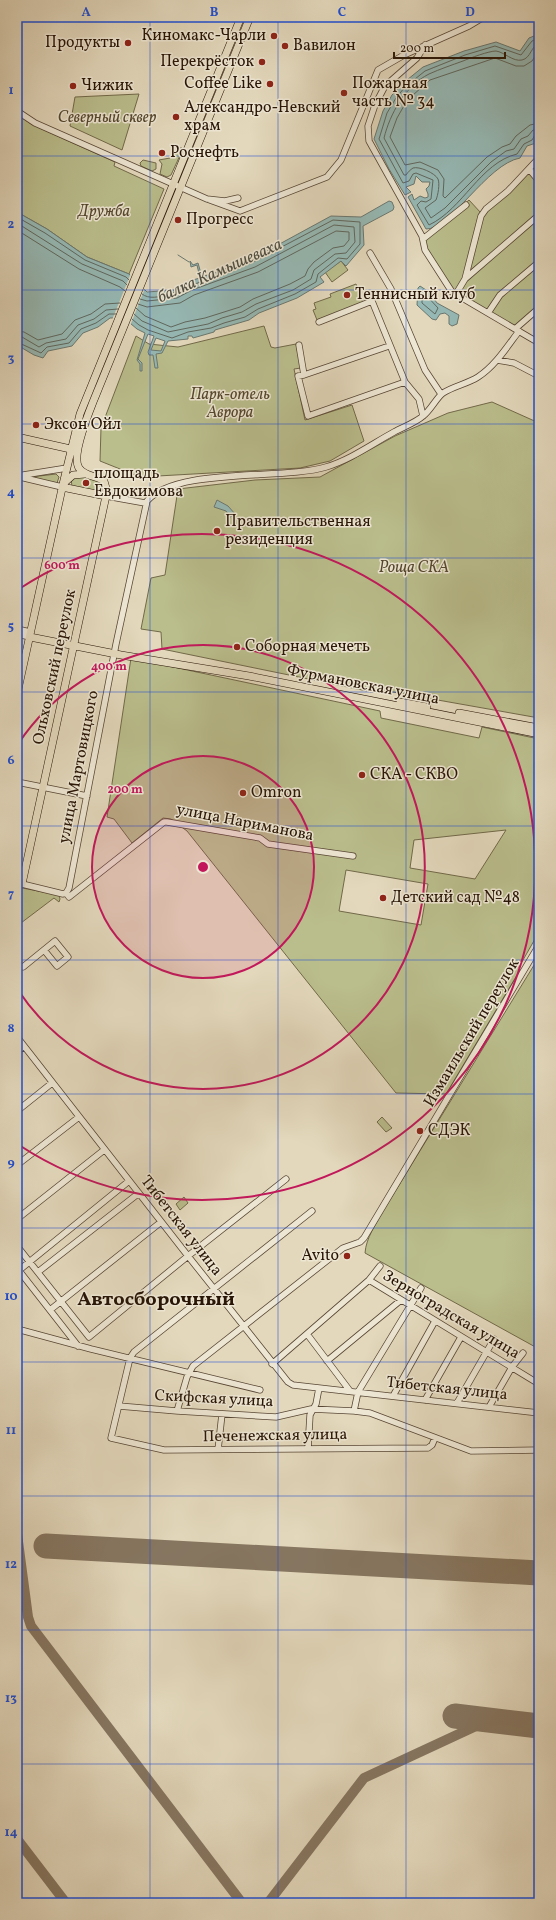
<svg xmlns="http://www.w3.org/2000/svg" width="556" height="1920" font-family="Vollkorn,serif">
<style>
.green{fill:#babd8c;stroke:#716949;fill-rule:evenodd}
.water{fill:#96b9b5;stroke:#6a776f;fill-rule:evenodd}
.pier{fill:#e3d8bc}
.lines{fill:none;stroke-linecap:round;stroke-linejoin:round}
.shore{stroke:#5f675e;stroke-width:1}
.stream{stroke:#6a776f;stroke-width:1}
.taxiway{stroke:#867661;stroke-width:10}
.runway{stroke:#867661;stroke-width:25}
.minor-casing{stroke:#574634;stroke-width:7}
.major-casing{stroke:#281506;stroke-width:8}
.minor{stroke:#ede6d3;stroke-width:5.5}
.major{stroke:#e3d8bc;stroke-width:7}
.grid{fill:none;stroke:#1d4ed8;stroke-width:1;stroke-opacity:0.55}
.ring{fill:none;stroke:#c2185b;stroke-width:2}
.poi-dot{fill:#8f2418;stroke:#ede6d3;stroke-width:1.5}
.labels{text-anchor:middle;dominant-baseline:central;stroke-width:3;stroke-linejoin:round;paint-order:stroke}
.poi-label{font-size:16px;fill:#281506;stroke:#ede6d3;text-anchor:start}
.park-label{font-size:16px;font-style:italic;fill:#54472e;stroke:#ede6d3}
.street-label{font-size:16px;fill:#281506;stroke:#ede6d3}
.water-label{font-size:17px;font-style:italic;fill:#4e4e43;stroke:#ede6d3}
.district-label{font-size:20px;font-weight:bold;fill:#281506;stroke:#ede6d3}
.centre{fill:#c2185b;stroke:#ede6d3;stroke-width:2}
.ring-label{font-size:12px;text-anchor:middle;font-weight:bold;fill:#c2185b;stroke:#ede6d3;stroke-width:3;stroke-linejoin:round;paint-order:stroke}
.neatline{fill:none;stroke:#1d4ed8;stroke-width:1.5}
.grid-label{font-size:13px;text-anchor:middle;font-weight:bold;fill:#1d4ed8}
</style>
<rect width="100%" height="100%" fill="#e3d8bc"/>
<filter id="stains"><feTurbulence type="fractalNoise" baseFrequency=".005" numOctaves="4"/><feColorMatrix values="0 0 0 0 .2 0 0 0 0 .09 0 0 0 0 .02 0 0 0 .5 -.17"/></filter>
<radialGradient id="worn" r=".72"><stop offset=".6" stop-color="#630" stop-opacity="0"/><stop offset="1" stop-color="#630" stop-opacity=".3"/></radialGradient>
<path class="green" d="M 139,94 L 122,150 L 70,126 L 75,97 Z
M 17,114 L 31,124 L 115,162 L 114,166 L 164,189 L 129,274 L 87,257 L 47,229 L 17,212 Z
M 179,148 L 182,148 L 182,151 L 171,175 L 167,177 L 160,174 L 162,164 L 159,160 L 170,158 Z
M 143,160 L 156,163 L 156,169 L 152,171 L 141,166 L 140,163 Z
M 539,161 L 539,308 L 514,328 L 449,288 L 426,254 L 423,236 L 442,224 L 469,200 L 481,213 Z
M 341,261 L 348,270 L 332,282 L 325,272 Z
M 356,284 L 363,303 L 317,320 L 313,310 L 316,309 L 314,303 L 331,297 L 330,294 Z
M 264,326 L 271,347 L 275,348 L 296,344 L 301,368 L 294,369 L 305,420 L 352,405 L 364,441 L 330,461 L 300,468 L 140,477 L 100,461 L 101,428 L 136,336 L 149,344 L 178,347 Z
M 492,402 L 539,423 L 539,718 L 387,691 L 372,692 L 162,649 L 161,632 L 141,629 L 151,578 L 165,575 L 178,489 L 255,480 L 320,477 L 395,436 L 448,413 Z
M 56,474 L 59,477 L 57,483 L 31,478 L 31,477 Z
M 79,476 L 99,481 L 101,487 L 97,492 L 72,486 L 71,479 Z
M 131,658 L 380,711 L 381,718 L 479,738 L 482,727 L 539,739 L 539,932 L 519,967 L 520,970 L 446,1094 L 396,1093 L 187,831 L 171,819 L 163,818 L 132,843 L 114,819 L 107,817 ZM 506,830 L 475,879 L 410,868 L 414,840 ZM 346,870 L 428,884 L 421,925 L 339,911 Z
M 17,887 L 59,895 L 60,899 L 59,902 L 54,898 L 17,926 Z
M 539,957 L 539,1349 L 365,1253 C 366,1238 376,1224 383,1211 Z
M 382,1117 L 392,1128 L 386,1132 L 377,1122 Z
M 184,1197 L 188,1203 L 180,1210 L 176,1204 Z"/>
<path class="water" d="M 539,34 L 539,133 L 536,143 L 527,146 L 520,158 C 487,164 450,230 426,229 L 408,197 L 412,194 L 414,200 L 420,196 L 425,198 L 428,197 L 428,194 L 426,189 L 429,186 L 430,182 L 422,182 L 416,176 L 414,184 L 406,187 L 411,192 L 405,195 L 389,169 L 374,139 L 383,111 L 392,95 L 402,84 L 423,67 L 464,51 L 496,42 L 520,51 L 529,38 Z
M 389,201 L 392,202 L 394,207 L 393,210 L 363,226 L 364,245 L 346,266 L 341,261 L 320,277 L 324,282 L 297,298 L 259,313 L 249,320 L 215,330 L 214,332 L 193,338 L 192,336 L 188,336 L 188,339 L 168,341 L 162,353 L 156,354 L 158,368 L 155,368 L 153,355 L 149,355 L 148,352 L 154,336 L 148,334 L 138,359 L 142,363 L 142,371 L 140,371 L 140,364 L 137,360 L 145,333 L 137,329 L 124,318 L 110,318 L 98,327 L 83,333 L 72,346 L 48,351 L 43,358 L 34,355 L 17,345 L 17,212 L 47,229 L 87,257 L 129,274 L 147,292 L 174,290 L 189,281 L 200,278 L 197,265 L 191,267 L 190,261 L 193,265 L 198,263 L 202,277 L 252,259 L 331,216 L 361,217 ZM 156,338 L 165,341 L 161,351 L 151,350 Z
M 420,286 L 429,292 L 437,303 L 459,315 L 457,324 L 452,326 L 449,324 L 449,316 L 445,313 L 440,314 L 436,320 L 432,319 L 417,305 L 418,288 Z
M 217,500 L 228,506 L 236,515 L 230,517 L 226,511 L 214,507 Z"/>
<path class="pier" d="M 131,273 L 145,288 L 130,326 L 123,320 L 112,320 Z"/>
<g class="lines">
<path class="shore" d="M 539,38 L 532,41 L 521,55 L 495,46 L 465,55 L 425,71 L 405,87 L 396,98 L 387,113 L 379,139 L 403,183 L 409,181 L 413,174 L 416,173 L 433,180 L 431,199 L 426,202 L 421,201 L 417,205 L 429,225 C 463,209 480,163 517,154 L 524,144 L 532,140 L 535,135 L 539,134
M 539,43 C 531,46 531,58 522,60 C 513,62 504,52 496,51 C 489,51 470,58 463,61 C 452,65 440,69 429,74 C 405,86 390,114 384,138 L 404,175 L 406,175 C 408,172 410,170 413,168 C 419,166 435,173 438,179 C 440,184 438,195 436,200 L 425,208 L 431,218 L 445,208 L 491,162 L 506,151 L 514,149 L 521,139 L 528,136 L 533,130 L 539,129
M 539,50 L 532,61 L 524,66 L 516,66 L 495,58 L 430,80 L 413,95 L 405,104 L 397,118 L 390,137 L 405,165 L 420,162 L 438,170 L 444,179 L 443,196 L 445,198 L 487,157 L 502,147 L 510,144 L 516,136 L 530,125 L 539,123
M 17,217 L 45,233 L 85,260 L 126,277 L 129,280
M 17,223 L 82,264 L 123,281 L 127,285
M 17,230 L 79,269 L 120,287 L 125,291
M 425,294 L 438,308 L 435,314 L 422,303 L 422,296 Z
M 136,308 L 145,316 L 171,327 L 185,322 L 205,318 L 240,307 L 253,299 L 290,284 L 305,276 L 308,269 L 314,262 L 333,248 L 344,246 L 349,240 L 349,232 L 336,231 L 258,272 L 194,295 L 180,303 L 147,307 L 138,304
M 134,314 L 142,321 L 168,332 L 208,324 L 222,318 L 242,312 L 256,304 L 293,290 L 311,279 L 314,270 L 335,254 L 346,253 L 355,242 L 354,227 L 334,225 L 255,267 L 192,290 L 177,298 L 147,301 L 140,299
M 132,319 L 139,325 L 148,330 L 172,338 L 188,332 L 211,328 L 224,323 L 245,317 L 258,309 L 295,294 L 316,282 L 318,274 L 338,258 L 347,259 L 360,244 L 360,222 L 333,220 L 253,262 L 198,283 C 185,286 155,305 142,294
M 17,331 L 24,332 L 38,340 L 62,334 L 75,320 L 91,314 L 105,304 L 120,303
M 17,337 L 22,337 L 39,347 L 46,343 L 66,339 L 78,325 L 94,319 L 106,310 L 118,309
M 17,342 L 41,353 L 47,347 L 69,343 L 81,329 L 96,323 L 109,314 L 116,314"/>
<path class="stream" d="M 178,255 L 189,262"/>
<path class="taxiway" d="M 17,1534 L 28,1617 L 31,1626 L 242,1903
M 17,1839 L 66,1903
M 268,1903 L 364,1778 L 489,1720"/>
<path class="runway" d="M 46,1546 L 539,1573
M 455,1716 L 539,1726"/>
<g class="minor-casing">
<path id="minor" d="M 425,45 L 417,58 L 385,86 L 375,105 L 368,126 L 369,141 L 422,236 L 425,250 L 452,292 L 539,343
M 17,111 L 35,123 L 207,199 L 225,201 L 238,198
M 529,169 L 539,181
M 207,199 L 240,211 L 327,177 L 341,160 L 378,70 L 404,55 L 469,26 L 484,17
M 423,239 L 466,205
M 370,253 L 391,289 L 425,370 L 441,394
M 465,279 L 481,216 L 486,209 L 508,191 L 539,158
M 456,294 L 465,279 L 539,215
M 488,313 L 500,295 L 539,262
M 319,322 L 372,301 L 405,382 L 419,399 L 423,416
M 515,329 L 539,308
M 299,345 L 304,375 L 298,376 L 308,416 L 405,382
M 497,360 L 514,363 L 539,376
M 304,375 L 389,346
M 17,476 L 67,468
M 20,477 L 62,487
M 106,496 L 145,503
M 17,629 L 30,632
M 17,634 L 30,637
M 17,782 L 87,796
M 22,884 L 63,894 L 66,893 L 69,897 L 164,822 L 167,822 L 260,838 L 268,844 L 353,856
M 66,893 L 69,888 L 116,644 L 147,501 C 176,467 283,480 326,467 C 350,460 372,444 394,432 C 403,427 415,423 423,416 C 430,411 437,397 443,393 C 454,386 467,384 478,377 C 495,366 507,347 519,331
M 17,966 L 23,967 L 55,941 L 68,957 L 57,966 L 44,950
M 17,1037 L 188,1256 L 288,1382 L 293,1385 L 539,1413
M 17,1052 L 24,1046
M 17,1111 L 52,1083
M 17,1165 L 79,1117
M 312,1211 L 134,1352 L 130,1358 L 111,1438 L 164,1450 L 428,1448 L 432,1445 L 435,1438
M 17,1219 L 104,1150
M 17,1246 L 89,1337
M 17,1268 L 78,1346
M 17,1272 L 129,1181
M 38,1272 L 139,1193
M 369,1280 L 539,1384
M 50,1310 L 161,1222
M 17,1329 L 91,1349 L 260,1390
M 307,1334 L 350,1391
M 89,1337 L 188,1256 L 286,1179
M 327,1361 L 401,1300
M 272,1364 L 369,1280 L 380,1266
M 393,1396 L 435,1321
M 425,1400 L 461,1337
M 457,1403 L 494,1339
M 119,1406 L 177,1411 L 276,1417 L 311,1409 L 354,1411 L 370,1413 L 471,1451 L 539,1450
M 489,1407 L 512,1367 L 523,1353
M 177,1411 L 187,1377 L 193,1366 L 343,1248 L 360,1242 L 364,1238 L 539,945
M 354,1411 L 358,1392 L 421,1288
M 308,1449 L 310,1415 L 316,1404 L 319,1388
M 218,1450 L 222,1414"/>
</g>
<g class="major-casing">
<path id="major" d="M 17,437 L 75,450
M 63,484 L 73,475 L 85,474
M 62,487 L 106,496
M 30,637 L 121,655 L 249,676 L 539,734
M 17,694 L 63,484 L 80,414 L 241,17
M 400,702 L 427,707
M 459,713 L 539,728
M 17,884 L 22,884 L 106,496 L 106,488 L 104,481 C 96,475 85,477 79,468 C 70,454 93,402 100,385 L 250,17"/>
</g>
<use href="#minor" class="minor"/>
<use href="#major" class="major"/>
</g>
<path class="grid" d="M 150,17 L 150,1903M 278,17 L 278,1903M 406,17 L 406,1903M 17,156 L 539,156M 17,290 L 539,290M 17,424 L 539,424M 17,558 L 539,558M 17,692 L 539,692M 17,826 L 539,826M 17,960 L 539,960M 17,1094 L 539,1094M 17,1228 L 539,1228M 17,1362 L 539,1362M 17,1496 L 539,1496M 17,1630 L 539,1630M 17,1764 L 539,1764"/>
<circle cx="203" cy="867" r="111" fill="#c2185b" fill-opacity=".12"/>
<g class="ring">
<circle cx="203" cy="867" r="111"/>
<path d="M18 744A222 222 0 1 1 18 990"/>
<path d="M19 589A333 333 0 1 1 19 1145"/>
</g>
<g class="poi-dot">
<circle cx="274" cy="36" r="4"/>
<circle cx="128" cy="43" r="4"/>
<circle cx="285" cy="46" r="4"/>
<circle cx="262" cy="62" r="4"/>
<circle cx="270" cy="84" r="4"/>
<circle cx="73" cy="86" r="4"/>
<circle cx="344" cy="93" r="4"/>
<circle cx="176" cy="117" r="4"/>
<circle cx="162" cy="153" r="4"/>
<circle cx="178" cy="220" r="4"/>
<circle cx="347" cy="295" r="4"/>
<circle cx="36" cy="425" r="4"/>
<circle cx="86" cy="483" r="4"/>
<circle cx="217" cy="531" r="4"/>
<circle cx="237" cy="647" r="4"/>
<circle cx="362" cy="775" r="4"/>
<circle cx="243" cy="793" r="4"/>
<circle cx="383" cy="898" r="4"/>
<circle cx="420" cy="1131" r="4"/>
<circle cx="347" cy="1256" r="4"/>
</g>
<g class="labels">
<g class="poi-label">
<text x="266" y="36" text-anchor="end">Киномакс-Чарли</text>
<text x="120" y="43" text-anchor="end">Продукты</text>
<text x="293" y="46">Вавилон</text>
<text x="254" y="62" text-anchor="end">Перекрёсток</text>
<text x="262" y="84" text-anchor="end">Coffee Like</text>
<text x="352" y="84">Пожарная<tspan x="352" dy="18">часть № 34</tspan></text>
<text x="81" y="86">Чижик</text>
<text x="184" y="108">Александро-Невский<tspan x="184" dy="18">храм</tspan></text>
<text x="170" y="153">Роснефть</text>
<text x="186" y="220">Прогресс</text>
<text x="355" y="295">Теннисный клуб</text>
<text x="44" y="425">Эксон Ойл</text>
<text x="94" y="474">площадь<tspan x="94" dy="18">Евдокимова</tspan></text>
<text x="225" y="522">Правительственная<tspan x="225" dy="18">резиденция</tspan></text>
<text x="245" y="647">Соборная мечеть</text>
<text x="370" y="775">СКА - СКВО</text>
<text x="251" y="793">Omron</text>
<text x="391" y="898">Детский сад №48</text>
<text x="428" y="1131">СДЭК</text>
<text x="339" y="1256" text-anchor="end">Avito</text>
</g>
<g class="park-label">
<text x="107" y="118">Северный сквер</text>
<text x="104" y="212">Дружба</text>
<text x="230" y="395">Парк-отель<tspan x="230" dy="18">Аврора</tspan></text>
<text x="414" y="568">Роща СКА</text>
</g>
<g class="street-label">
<text transform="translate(55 667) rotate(-78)">Ольховский переулок</text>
<text transform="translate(363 685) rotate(11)">Фурмановская улица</text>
<text transform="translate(79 767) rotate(-79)">улица Мартовицкого</text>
<text transform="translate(245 823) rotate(11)">улица Нариманова</text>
<text transform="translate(472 1033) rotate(-59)">Измаильский переулок</text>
<text transform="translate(181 1226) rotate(52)">Тибетская улица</text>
<text transform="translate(451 1315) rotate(31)">Зерноградская улица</text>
<text transform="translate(447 1389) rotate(6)">Тибетская улица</text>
<text transform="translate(214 1399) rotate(3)">Скифская улица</text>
<text transform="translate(275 1436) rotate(-1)">Печенежская улица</text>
</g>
<g class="water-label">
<text transform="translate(220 271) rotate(-24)">балка Камышеваха</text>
</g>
<g class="district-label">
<text x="156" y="1300">Автосборочный</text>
</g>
</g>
<circle cx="203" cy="867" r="6" class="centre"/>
<g class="ring-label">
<text x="62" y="569">600 m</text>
<text x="109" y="670">400 m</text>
<text x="125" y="793">200 m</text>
</g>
<rect width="556" height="1920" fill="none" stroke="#e3d8bc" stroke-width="44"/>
<path d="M394 52v6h111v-6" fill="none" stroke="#281506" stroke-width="2"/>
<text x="400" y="52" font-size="12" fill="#281506" stroke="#ede6d3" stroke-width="3" paint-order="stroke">200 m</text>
<rect x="22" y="22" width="512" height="1876" class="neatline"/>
<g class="grid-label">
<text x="86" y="16">A</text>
<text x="214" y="16">B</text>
<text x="342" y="16">C</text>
<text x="470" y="16">D</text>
<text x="11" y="94">1</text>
<text x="11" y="228">2</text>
<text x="11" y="362">3</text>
<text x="11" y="496">4</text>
<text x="11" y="630">5</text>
<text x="11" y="764">6</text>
<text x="11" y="898">7</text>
<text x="11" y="1032">8</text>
<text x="11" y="1166">9</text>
<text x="11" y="1300">10</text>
<text x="11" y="1434">11</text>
<text x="11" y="1568">12</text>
<text x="11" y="1702">13</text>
<text x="11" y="1836">14</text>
</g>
<rect width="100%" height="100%" filter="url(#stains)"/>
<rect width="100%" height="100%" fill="url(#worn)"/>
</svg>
